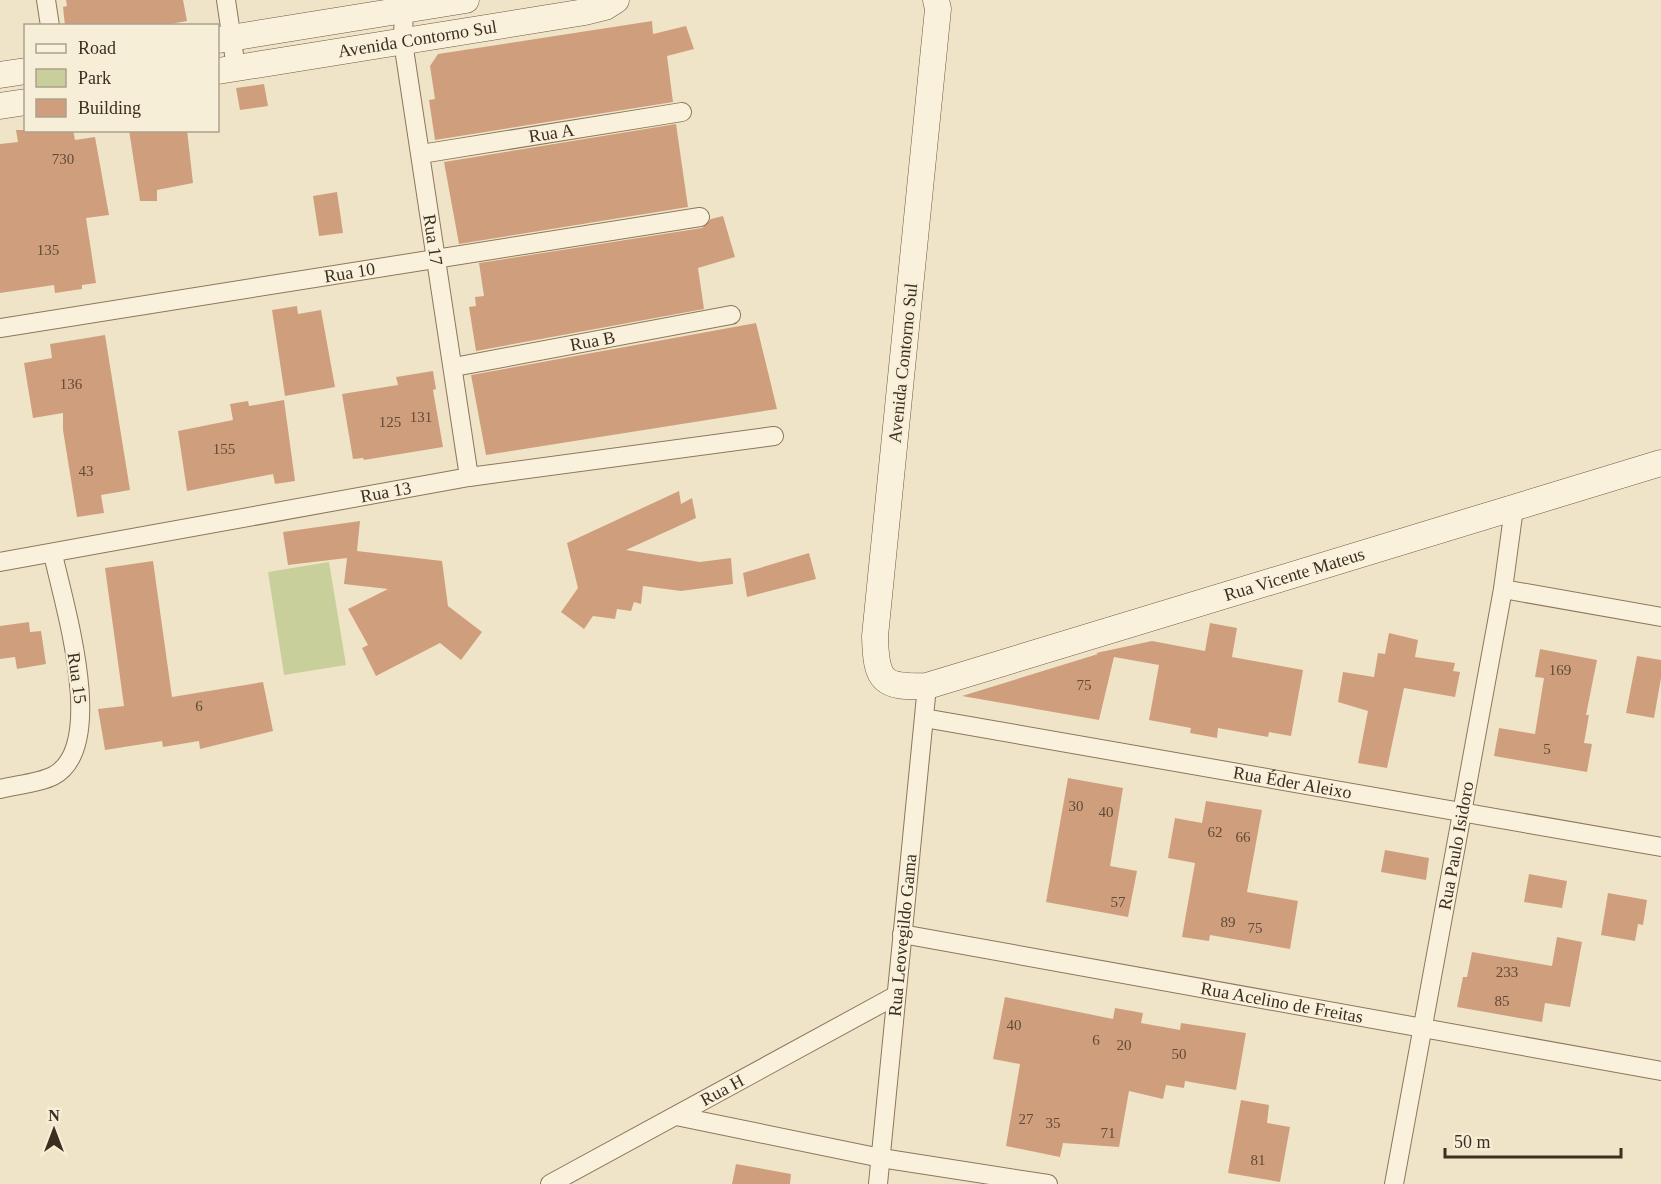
<svg xmlns="http://www.w3.org/2000/svg" width="1661" height="1184" font-family="Georgia,serif">
<style>
.green{fill:#c9cf9b}
.building{fill:#cf9f7d}
.lines{fill:none;stroke-linecap:round;stroke-linejoin:round}
.street-casing{stroke:#8d765c;stroke-width:20}
.secondary-casing{stroke:#6f573f;stroke-width:27}
.street{stroke:#faf1dc;stroke-width:18}
.secondary{stroke:#faf1dc;stroke-width:26}
.labels{text-anchor:middle;dominant-baseline:central;stroke-width:4.5;stroke-linejoin:round;paint-order:stroke}
.number-label{font-size:15px;fill:#624a37}
.street-label{font-size:18px;fill:#3d2e20;stroke:#f7eed8}
</style>
<rect width="100%" height="100%" fill="#f0e4c8"/>
<path class="green" d="M 329,562 L 346,665 L 284,675 L 268,572 Z"/>
<path class="building" d="M 66,0 L 183,0 L 187,21 L 159,26 L 65,26 L 63,7 L 67,6 Z
M 652,21 L 653,34 L 686,26 L 694,49 L 667,56 L 673,102 L 435,140 L 429,100 L 435,99 L 430,66 L 438,54 Z
M 264,84 L 268,106 L 240,110 L 236,88 Z
M 676,124 L 688,207 L 459,244 L 444,162 Z
M 16,130 L 73,130 L 75,140 L 95,137 L 109,215 L 86,218 L 96,283 L 82,285 L 82,289 L 55,293 L 54,285 L 0,293 L 0,144 L 18,142 Z
M 129,130 L 187,130 L 193,183 L 157,190 L 157,201 L 140,201 Z
M 337,192 L 343,233 L 319,236 L 313,196 Z
M 723,216 L 735,257 L 698,268 L 704,309 L 476,351 L 469,307 L 476,306 L 475,297 L 484,296 L 479,263 L 702,228 L 711,219 Z
M 297,306 L 298,314 L 321,310 L 335,387 L 285,396 L 272,310 Z
M 756,323 L 777,409 L 486,455 L 471,375 Z
M 105,335 L 130,490 L 101,495 L 104,513 L 77,517 L 63,430 L 63,413 L 33,418 L 24,363 L 52,358 L 50,344 Z
M 433,371 L 436,389 L 433,390 L 443,447 L 364,460 L 363,458 L 353,459 L 342,394 L 398,385 L 396,377 Z
M 284,400 L 295,481 L 275,484 L 273,474 L 187,491 L 178,431 L 233,420 L 230,404 L 248,401 L 249,406 Z
M 679,491 L 681,504 L 692,498 L 696,518 L 626,550 L 700,562 L 731,558 L 733,584 L 681,591 L 643,586 L 641,604 L 634,602 L 631,611 L 617,609 L 615,619 L 593,616 L 584,629 L 561,612 L 578,588 L 567,543 Z
M 360,521 L 357,551 L 442,561 L 448,606 L 482,632 L 461,660 L 440,643 L 376,676 L 362,648 L 368,645 L 348,609 L 388,589 L 344,584 L 347,558 L 288,565 L 283,532 Z
M 809,553 L 816,579 L 747,597 L 743,573 Z
M 153,561 L 172,697 L 263,682 L 273,731 L 200,749 L 199,741 L 163,747 L 162,741 L 105,750 L 98,709 L 124,706 L 105,568 Z
M 29,622 L 30,632 L 41,631 L 46,664 L 17,669 L 15,657 L 0,659 L 0,626 Z
M 1210,623 L 1237,628 L 1232,657 L 1303,670 L 1291,736 L 1269,732 L 1268,737 L 1218,728 L 1217,738 L 1190,733 L 1191,728 L 1149,720 L 1159,665 L 1114,657 L 1099,720 L 962,696 L 1098,654 L 1096,653 L 1152,641 L 1205,651 Z
M 1389,633 L 1418,640 L 1415,657 L 1455,663 L 1453,671 L 1460,672 L 1455,697 L 1404,688 L 1387,768 L 1358,763 L 1368,711 L 1338,702 L 1343,672 L 1374,677 L 1378,653 L 1385,654 Z
M 1540,649 L 1597,660 L 1586,715 L 1589,715 L 1584,743 L 1592,744 L 1587,772 L 1494,756 L 1499,728 L 1535,734 L 1544,678 L 1535,677 Z
M 1637,656 L 1661,660 L 1661,678 L 1654,718 L 1626,713 Z
M 1068,778 L 1123,788 L 1110,866 L 1137,871 L 1128,917 L 1046,902 Z
M 1206,801 L 1262,810 L 1247,892 L 1298,901 L 1290,949 L 1210,935 L 1209,941 L 1182,937 L 1195,863 L 1168,858 L 1175,818 L 1202,823 Z
M 1385,850 L 1429,858 L 1426,880 L 1381,872 Z
M 1529,874 L 1567,881 L 1562,908 L 1524,902 Z
M 1608,893 L 1647,900 L 1643,925 L 1638,924 L 1635,941 L 1601,935 Z
M 1557,937 L 1582,942 L 1570,1007 L 1545,1003 L 1542,1022 L 1457,1007 L 1463,977 L 1467,977 L 1472,952 L 1552,966 Z
M 1005,997 L 1113,1019 L 1115,1008 L 1143,1013 L 1141,1023 L 1180,1030 L 1181,1023 L 1246,1033 L 1236,1090 L 1185,1081 L 1184,1088 L 1166,1085 L 1163,1099 L 1129,1091 L 1119,1147 L 1063,1143 L 1060,1157 L 1006,1146 L 1020,1064 L 993,1059 Z
M 1241,1100 L 1269,1105 L 1267,1123 L 1290,1127 L 1280,1182 L 1228,1173 Z
M 736,1164 L 791,1174 L 790,1184 L 732,1184 Z"/>
<g class="lines">
<g class="street-casing">
<g id="street">
<path d="M 46,0 L 50,26"/>
<path d="M 226,0 L 236,68"/>
<path id="s1" d="M 404,0 L 403,42 L 469,477"/>
<path id="s2" d="M 421,154 L 682,112"/>
<path id="s3" d="M 0,328 L 700,217"/>
<path id="s4" d="M 454,367 L 731,315"/>
<path id="s5" d="M 0,562 L 469,477 L 774,436"/>
<path d="M 1503,589 L 1661,617"/>
<path id="s6" d="M 924,718 L 1661,847"/>
<path d="M 0,789 C 16,785 39,783 53,776 C 109,747 63,602 53,554"/>
<path id="s7" d="M 902,934 L 1661,1071"/>
<path d="M 676,1116 L 881,1158 L 1048,1184"/>
<path id="s8" d="M 550,1184 L 895,996"/>
<path id="s9" d="M 878,1184 L 927,686"/>
<path id="s10" d="M 1394,1184 L 1503,589 L 1514,508"/>
</g>
</g>
<g class="secondary-casing">
<g id="secondary">
<path id="s11" d="M 936,0 L 938,9 L 875,636 C 876,681 882,688 927,686 L 1661,463"/>
<path d="M 218,40 L 466,0"/>
<path id="s12" d="M 218,71 L 585,12 L 605,7 L 616,0"/>
<path d="M 0,75 L 26,71"/>
<path d="M 0,106 L 26,102"/>
</g>
</g>
<use href="#street" class="street"/>
<use href="#secondary" class="secondary"/>
</g>
<g class="labels">
<g class="number-label">
<text x="63" y="159">730</text>
<text x="48" y="250">135</text>
<text x="71" y="384">136</text>
<text x="421" y="417">131</text>
<text x="390" y="422">125</text>
<text x="224" y="449">155</text>
<text x="86" y="471">43</text>
<text x="1560" y="670">169</text>
<text x="1084" y="685">75</text>
<text x="199" y="706">6</text>
<text x="1547" y="749">5</text>
<text x="1076" y="806">30</text>
<text x="1106" y="812">40</text>
<text x="1215" y="832">62</text>
<text x="1243" y="837">66</text>
<text x="1118" y="902">57</text>
<text x="1228" y="922">89</text>
<text x="1255" y="928">75</text>
<text x="1507" y="972">233</text>
<text x="1502" y="1001">85</text>
<text x="1014" y="1025">40</text>
<text x="1096" y="1040">6</text>
<text x="1124" y="1045">20</text>
<text x="1179" y="1054">50</text>
<text x="1026" y="1119">27</text>
<text x="1053" y="1123">35</text>
<text x="1108" y="1133">71</text>
<text x="1258" y="1160">81</text>
</g>
<g class="street-label">
<text stroke="none"><textPath href="#s12" startOffset="202">Avenida Contorno Sul</textPath></text>
<text stroke="none"><textPath href="#s2" startOffset="132">Rua A</textPath></text>
<text stroke="none"><textPath href="#s1" startOffset="242">Rua 17</textPath></text>
<text stroke="none"><textPath href="#s3" startOffset="354">Rua 10</textPath></text>
<text stroke="none"><textPath href="#s4" startOffset="141">Rua B</textPath></text>
<text transform="translate(903 363) rotate(-84)">Avenida Contorno Sul</text>
<text stroke="none"><textPath href="#s5" startOffset="392">Rua 13</textPath></text>
<text stroke="none"><textPath href="#s11" startOffset="1112">Rua Vicente Mateus</textPath></text>
<text transform="translate(77 678) rotate(82)">Rua 15</text>
<text stroke="none"><textPath href="#s6" startOffset="374">Rua Éder Aleixo</textPath></text>
<text stroke="none"><textPath href="#s10" startOffset="344">Rua Paulo Isidoro</textPath></text>
<text stroke="none"><textPath href="#s9" startOffset="250">Rua Leovegildo Gama</textPath></text>
<text stroke="none"><textPath href="#s7" startOffset="386">Rua Acelino de Freitas</textPath></text>
<text stroke="none"><textPath href="#s8" startOffset="196">Rua H</textPath></text>
</g>
</g>
<rect x="24" y="24" width="195" height="108" fill="#f7eed8" stroke="#ada18e" stroke-width="1.5"/>
<rect x="36" y="44" width="30" height="9" fill="#faf1dc" stroke="#ada18e" stroke-width="1.5"/>
<text x="78" y="54" font-size="18" fill="#3d2e20">Road</text>
<rect x="36" y="69" width="30" height="18" fill="#c9cf9b" stroke="#ada18e" stroke-width="1.5"/>
<text x="78" y="84" font-size="18" fill="#3d2e20">Park</text>
<rect x="36" y="99" width="30" height="18" fill="#cf9f7d" stroke="#ada18e" stroke-width="1.5"/>
<text x="78" y="114" font-size="18" fill="#3d2e20">Building</text>
<g transform="translate(54 1130)" stroke="#f7eed8" stroke-width="4.5" paint-order="stroke">
<path d="M0-4.5L10 22L0 15L-10 22Z" fill="#3d2e20"/>
<text y="-9" font-size="16" font-weight="bold" text-anchor="middle" fill="#3d2e20">N</text>
</g>
<path d="M1445 1148v9h176v-9" fill="none" stroke="#3d2e20" stroke-width="3"/>
<text x="1454" y="1148" font-size="18" fill="#3d2e20" stroke="#f7eed8" stroke-width="4.5" paint-order="stroke">50 m</text>
</svg>
